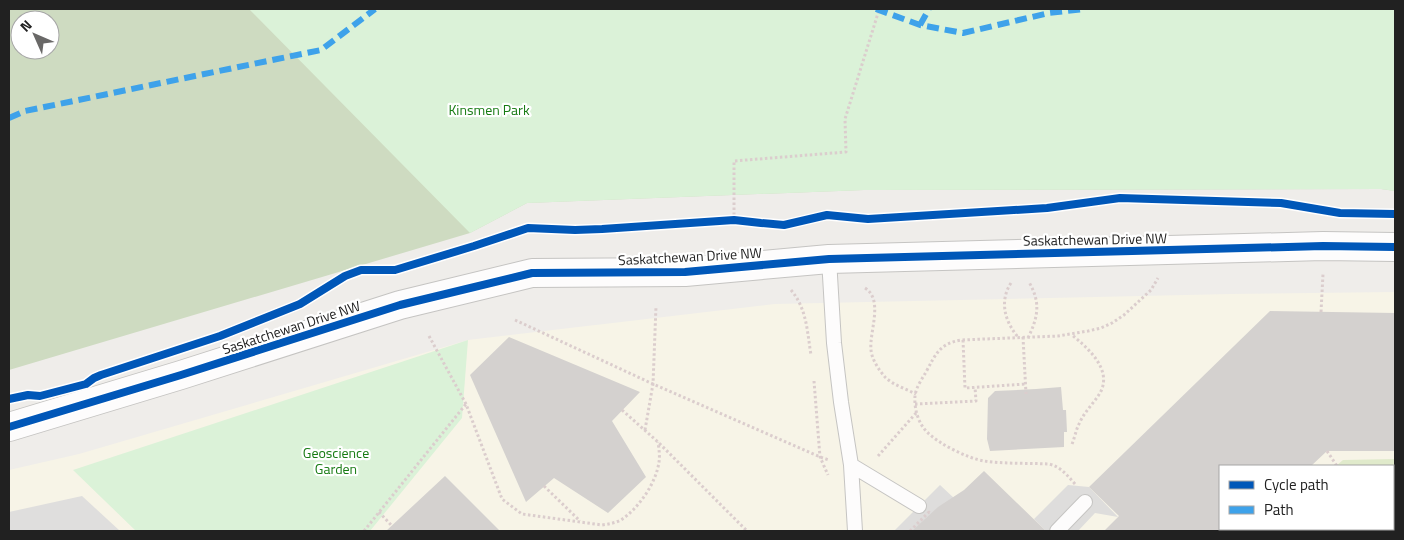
<svg xmlns="http://www.w3.org/2000/svg" width="1404" height="540" font-family="'Titillium Web',sans-serif">
<style>
.education{fill:#f7f4e7;fill-rule:evenodd}
.grass{fill:#e0eacb}
.forest{fill:#cedbc1;fill-rule:evenodd}
.park{fill:#dbf2d8}
.parking{fill:#dfdedd}
.pier{fill:#dedddc}
.building{fill:#d4d1cf}
.lines{fill:none;stroke-linecap:round;stroke-linejoin:round}
.service-casing{stroke:#c5c4c2;stroke-width:16}
.tertiary-casing{stroke:#c5c4c2;stroke-width:30}
.path{stroke:#dbcdcd;stroke-width:3;stroke-dasharray:2.5 2.5;stroke-linecap:butt}
.service{stroke:#fdfcfc;stroke-width:14}
.tertiary{stroke:#fdfcfc;stroke-width:28}
.path-bridge{stroke:#dbcdcd;stroke-width:3;stroke-dasharray:2.5 2.5;stroke-linecap:butt}
.quiet{stroke:#3ea2ea;stroke-width:6;stroke-dasharray:12 6;stroke-linecap:butt}
.cycleway-casing{stroke:#fff;stroke-width:11}
.cycleway{stroke:#0057b8;stroke-width:8}
.labels{text-anchor:middle;dominant-baseline:central;stroke-width:4.5;stroke-linejoin:round;paint-order:stroke}
.park-label{font-size:14px;fill:#177b13;stroke:#fff}
.street-label{font-size:14px;fill:#212121;stroke:#fff}
</style>
<rect width="100%" height="100%" fill="#efedea"/>
<path class="education" d="M 1395,292 L 1395,531 L 9,531 L 9,470 L 79,454 L 468,340 L 775,304 L 1231,294 ZM 1220,466 L 1393,466 L 1393,529 L 1220,529 Z"/>
<path class="grass" d="M 1395,459 L 1395,531 L 1307,531 L 1304,529 L 1393,529 L 1393,466 L 1336,466 L 1343,460 Z"/>
<path class="forest" d="M 9,9 L 1395,9 L 1395,191 L 1381,189 L 864,190 L 527,203 L 470,233 L 9,370 ZM 20,20 L 50,20 L 50,50 L 20,50 Z"/>
<path class="park" d="M 249,9 L 1395,9 L 1395,191 L 1381,189 L 864,190 L 527,203 L 470,233 Z
M 468,340 L 462,418 L 370,531 L 136,531 L 73,470 Z"/>
<path class="parking" d="M 82,496 L 120,531 L 9,531 L 9,512 Z"/>
<path class="pier" d="M 940,485 L 955,499 L 922,526 L 919,531 L 894,531 Z
M 1068,485 L 1089,487 L 1118,517 L 1095,513 L 1078,531 L 1046,531 L 1034,519 Z"/>
<path class="building" d="M 1270,311 L 1395,313 L 1395,451 L 1327,451 L 1311,466 L 1220,466 L 1220,531 L 1104,531 L 1119,516 L 1089,487 Z
M 509,337 L 640,392 L 612,421 L 646,477 L 608,513 L 554,478 L 526,502 L 470,375 Z
M 1061,387 L 1063,410 L 1066,410 L 1067,432 L 1064,432 L 1064,447 L 990,451 L 987,439 L 988,398 L 995,391 L 1036,389 Z
M 984,471 L 1046,531 L 912,531 L 938,507 L 964,490 Z
M 445,476 L 500,531 L 386,531 Z"/>
<g class="lines">
<g class="service-casing">
<path id="service" d="M 829,259 L 834,343 L 841,402 L 851,465 L 855,531
M 851,465 L 919,506
M 1057,531 L 1085,502"/>
</g>
<g class="tertiary-casing">
<path id="tertiary" d="M 9,427 L 181,375 L 400,305 L 532,273 L 685,272 L 829,259 L 1323,246 L 1395,247"/>
</g>
<path class="path" d="M 734,220 L 734,161 L 846,152 L 845,119 L 879,10
M 1011,283 C 999,301 1005,322 1018,337
M 865,288 C 884,300 869,332 871,350 C 872,360 879,370 885,377 C 893,385 906,389 916,394
M 791,290 C 807,309 807,331 811,355
M 1321,312 L 1323,274
M 515,320 L 653,384 L 820,457 L 829,460
M 429,336 L 466,404 L 502,499 L 522,514 L 602,525 C 609,524 615,523 621,520 C 639,508 656,483 659,462 C 660,456 659,449 658,442
M 1023,337 L 1026,394
M 1028,338 C 1038,317 1041,303 1029,282
M 963,340 L 965,388 L 1026,384
M 814,381 L 820,457 L 828,475
M 915,404 L 976,401 L 975,387
M 622,410 L 658,442 L 747,531
M 645,430 L 653,384 L 656,306
M 1072,444 C 1075,437 1076,429 1080,422 C 1085,411 1094,403 1100,393 C 1113,370 1088,348 1072,335
M 1327,451 L 1337,466
M 878,456 L 917,412
M 1075,484 C 1067,475 1061,467 1049,464 C 1028,463 1005,464 984,461 C 967,458 939,444 927,432 C 918,423 914,408 915,396 C 916,387 922,379 926,372 C 936,354 939,344 961,340 L 1058,336 L 1088,331 L 1101,328 L 1112,323 L 1124,315 L 1151,290 L 1158,278
M 544,486 L 580,521
M 379,512 L 392,526
M 1378,529 L 1380,531
M 364,531 L 466,404"/>
<use href="#service" class="service"/>
<use href="#tertiary" class="tertiary"/>
<path class="path-bridge" d="M 910,531 L 929,512 L 931,514"/>
<path class="quiet" d="M 876,9 L 920,25 L 963,33 L 1049,13 L 1085,9
M 920,25 L 929,9
M 9,118 L 25,111 L 321,50 L 375,9"/>
<g class="cycleway-casing">
<path id="cycleway" d="M 9,399 L 28,395 L 40,396 L 86,384 L 94,378 L 101,375 L 220,336 L 300,304 L 345,276 L 361,270 L 395,270 L 474,246 L 528,228 L 575,230 L 602,229 L 734,220 L 761,223 L 784,225 L 827,215 L 868,219 L 1047,208 L 1120,198 L 1281,203 L 1340,213 L 1395,214
M 9,427 L 181,375 L 400,305 L 532,273 L 685,272 L 829,259 L 1323,246 L 1395,247"/>
</g>
<use href="#cycleway" class="cycleway"/>
</g>
<g class="labels">
<g class="park-label">
<text x="489" y="109">Kinsmen Park</text>
<text x="336" y="452">Geoscience<tspan x="336" dy="16">Garden</tspan></text>
</g>
<g class="street-label">
<text transform="translate(1095 239) rotate(-1)">Saskatchewan Drive NW</text>
<text transform="translate(690 256) rotate(-3)">Saskatchewan Drive NW</text>
<text transform="translate(291 327) rotate(-18)">Saskatchewan Drive NW</text>
</g>
</g>
<rect width="1404" height="540" fill="none" stroke="#212121" stroke-width="20"/>
<rect x="1219" y="465" width="175" height="65" fill="#ffffff" stroke="#a6a6a6"/>
<rect x="1229" y="481" width="25" height="8" fill="#0057b8" stroke="#a6a6a6"/>
<text x="1264" y="490" font-size="15" fill="#212121">Cycle path</text>
<rect x="1229" y="506" width="25" height="8" fill="#3ea2ea" stroke="#a6a6a6"/>
<text x="1264" y="515" font-size="15" fill="#212121">Path</text>
<g transform="translate(35 35) rotate(315)"><circle r="24" fill="#ffffff" stroke="#a6a6a6"/>
<path d="M0-4L9 19L0 12L-9 19Z" fill="#696867"/>
<text y="-8" font-size="14" font-weight="bold" text-anchor="middle" fill="#212121">N</text>
</g>
</svg>
